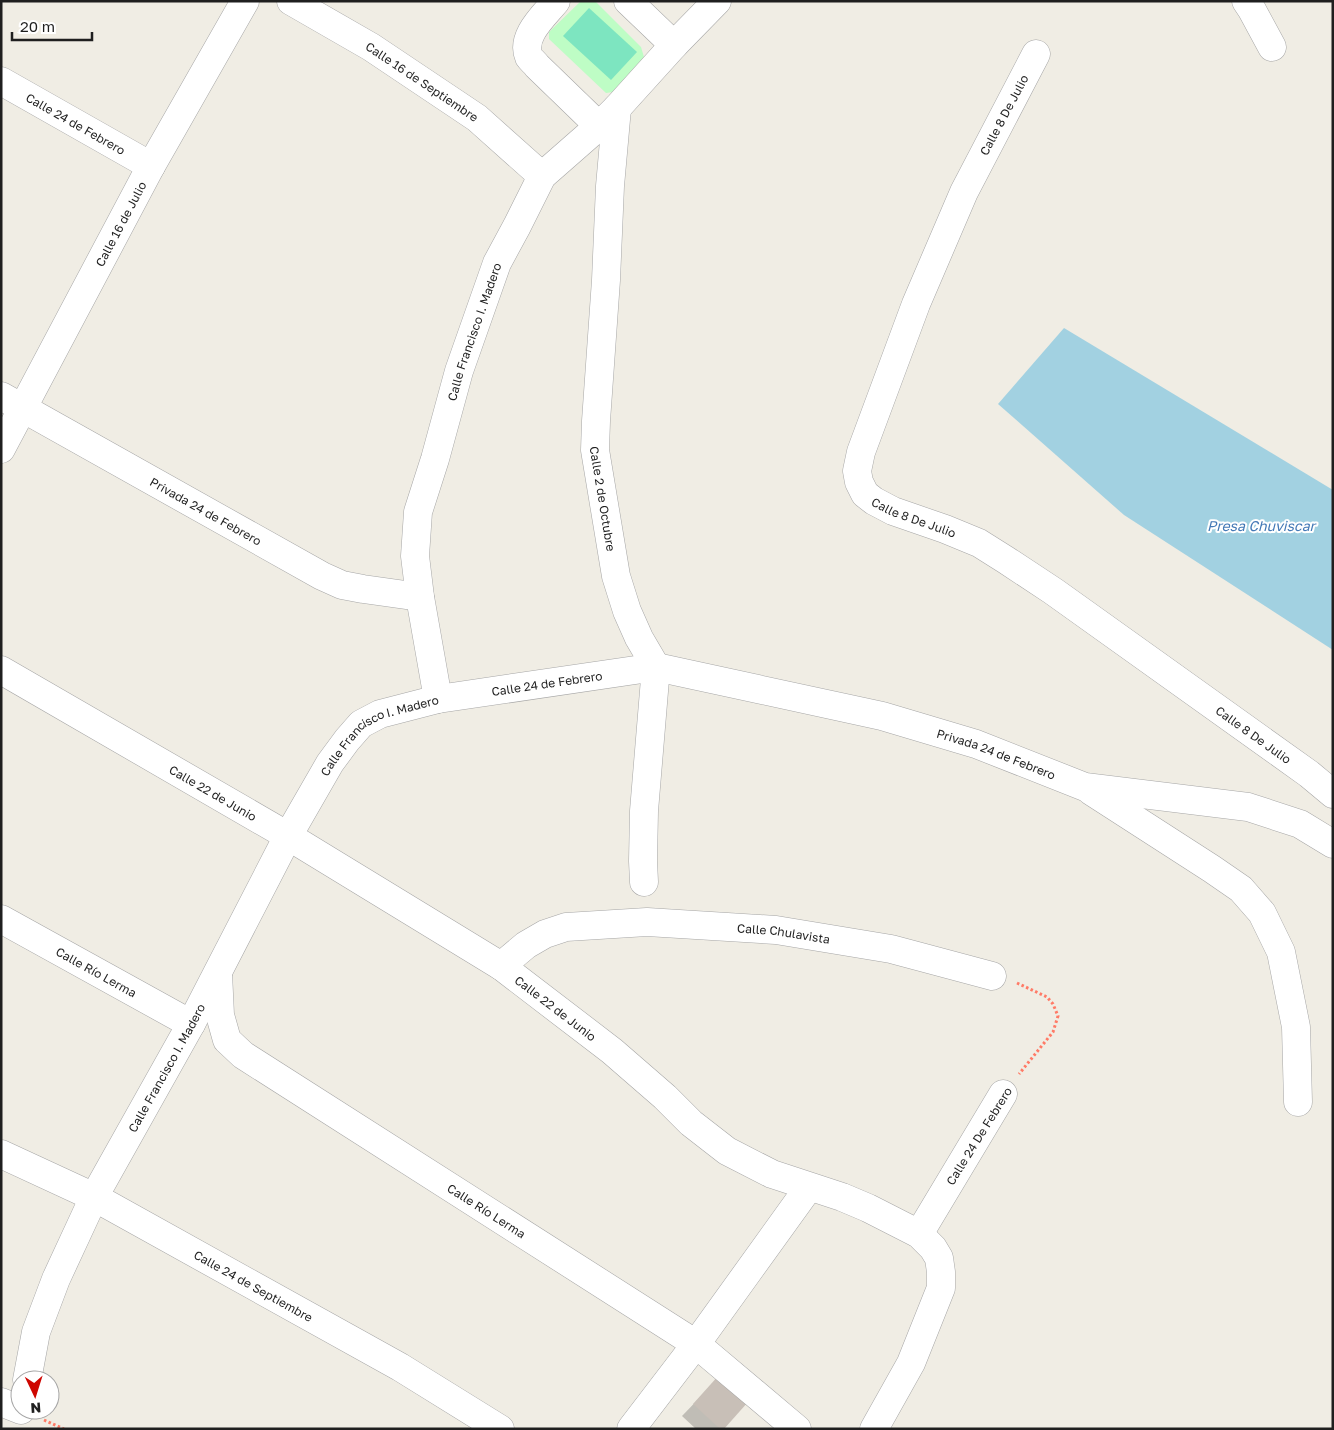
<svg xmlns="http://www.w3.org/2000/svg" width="1334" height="1430" font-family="'Golos Text',sans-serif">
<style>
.park{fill:#befdc5}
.pitch{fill:#7de5c0}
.water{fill:#a2d1e1}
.shadow{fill:#0003}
.building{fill:#c8bfb7}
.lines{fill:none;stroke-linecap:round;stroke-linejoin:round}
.minor-casing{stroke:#a6a6a6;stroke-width:29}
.path{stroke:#ff7b67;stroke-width:3;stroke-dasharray:2.5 2.5;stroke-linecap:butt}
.minor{stroke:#fff;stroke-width:28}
.labels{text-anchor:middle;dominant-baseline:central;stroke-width:4;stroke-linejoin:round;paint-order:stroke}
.street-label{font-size:12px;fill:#1f1f1f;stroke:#fff}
.water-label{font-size:14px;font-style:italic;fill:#4479b6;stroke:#fff}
</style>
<rect width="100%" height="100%" fill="#f0ede4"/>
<path class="park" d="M 581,1 L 595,1 L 641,47 L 644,57 L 613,92 L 606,93 L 549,39 L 549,32 Z"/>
<path class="pitch" d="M 589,8 L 637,52 L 611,80 L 563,36 Z"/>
<path class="water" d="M 1064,328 L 1333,490 L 1333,650 L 1124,515 L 998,404 Z"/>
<path class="shadow" d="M 708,1389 L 722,1429 L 696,1429 L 682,1416 Z"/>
<path class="building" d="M 719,1375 L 748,1402 L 724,1429 L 720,1429 L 693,1404 Z"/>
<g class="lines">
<g class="minor-casing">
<g id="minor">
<path id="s1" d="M 291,1 L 371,47 L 477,118 L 542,176"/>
<path d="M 556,1 C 545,15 520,36 529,57 C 531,60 535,63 537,66 L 599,126"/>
<path d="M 628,1 L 674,45"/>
<path d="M 1246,1 L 1252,10 L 1272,47"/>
<path id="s2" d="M 1036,54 L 964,192 L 916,304 L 861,452 L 857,471 L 859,482 L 865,494 L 874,501 L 893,511 L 945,529 L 979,543 L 1006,560 L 1053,591 L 1309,774 L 1333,794"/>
<path id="s3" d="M 1,81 L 151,166"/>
<path id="s4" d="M 617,108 L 610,186 L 606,280 L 596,421 L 595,450 L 616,576 L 627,611 L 639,638 L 656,667 L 644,811 L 643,861 L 644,882"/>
<path id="s5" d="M 1,396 L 322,576 L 342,585 L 363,589 L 420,597"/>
<path id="s6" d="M 1,449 L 151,166 L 245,1"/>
<path id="s7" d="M 1,670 L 288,836 L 501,966 L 612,1051 L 665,1097 L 691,1123 L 727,1151 L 772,1174 L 842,1197 L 868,1208 L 919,1234 L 933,1248 L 939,1258 L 941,1272 L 941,1288 L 911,1363 L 874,1429"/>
<path id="s8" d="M 438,699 L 656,667 L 882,716 L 976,744 L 1085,787 L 1248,807 L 1300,824 L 1333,844"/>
<path d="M 1091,791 L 1212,869 L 1241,889 L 1262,913 L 1281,952 L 1296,1027 L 1298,1102"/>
<path id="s9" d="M 1,919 L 191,1024"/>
<path id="s10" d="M 501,966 L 526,945 L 545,934 L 566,927 L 647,922 L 776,930 L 891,949 L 992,976"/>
<path id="s11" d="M 218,973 L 220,1015 L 227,1040 L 243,1055 L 696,1344 L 797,1429"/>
<path id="s12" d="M 1,1154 L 94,1197 L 400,1367 L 500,1429"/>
<path d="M 919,1234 L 1003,1094"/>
<path id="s13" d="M 27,1380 L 36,1332 L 56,1279 L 94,1197 L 191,1024 L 288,836 L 330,763 L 347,740 L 361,724 L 380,714 L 438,699 L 420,597 L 415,556 L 418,512 L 435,459 L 459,371 L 497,263 L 517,226 L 542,176 L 599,126 L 617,108 L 674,45 L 717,1"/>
<path d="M 1,1402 L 21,1410"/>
<path d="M 631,1429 L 696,1344 L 809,1187"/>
</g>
</g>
<path class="path" d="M 1017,983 L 1047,997 L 1053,1004 L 1058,1016 L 1053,1032 L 1019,1074
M 44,1420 L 64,1429"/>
<use href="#minor" class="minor"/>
</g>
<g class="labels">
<g class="street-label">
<text stroke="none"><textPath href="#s1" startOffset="154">Calle 16 de Septiembre</textPath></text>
<text transform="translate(1004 115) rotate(-62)">Calle 8 De Julio</text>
<text stroke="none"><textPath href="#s3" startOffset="86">Calle 24 de Febrero</textPath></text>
<text stroke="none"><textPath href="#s6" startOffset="255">Calle 16 de Julio</textPath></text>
<text stroke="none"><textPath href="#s13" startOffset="1199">Calle Francisco I. Madero</textPath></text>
<text stroke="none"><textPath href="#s4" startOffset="392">Calle 2 de Octubre</textPath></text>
<text stroke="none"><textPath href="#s5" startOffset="235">Privada 24 de Febrero</textPath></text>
<text stroke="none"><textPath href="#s2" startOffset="534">Calle 8 De Julio</textPath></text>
<text stroke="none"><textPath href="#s8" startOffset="110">Calle 24 de Febrero</textPath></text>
<text stroke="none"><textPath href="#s2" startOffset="939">Calle 8 De Julio</textPath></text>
<text stroke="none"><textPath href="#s13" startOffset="749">Calle Francisco I. Madero</textPath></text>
<text stroke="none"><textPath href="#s8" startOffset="572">Privada 24 de Febrero</textPath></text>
<text stroke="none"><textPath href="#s7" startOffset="245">Calle 22 de Junio</textPath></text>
<text stroke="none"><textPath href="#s10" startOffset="295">Calle Chulavista</textPath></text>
<text stroke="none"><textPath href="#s9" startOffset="109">Calle Río Lerma</textPath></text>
<text stroke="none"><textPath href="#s7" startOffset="650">Calle 22 de Junio</textPath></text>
<text stroke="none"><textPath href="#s13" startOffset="344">Calle Francisco I. Madero</textPath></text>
<text transform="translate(979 1136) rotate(-58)">Calle 24 De Febrero</text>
<text stroke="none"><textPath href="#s11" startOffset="379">Calle Río Lerma</textPath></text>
<text stroke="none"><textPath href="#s12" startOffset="285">Calle 24 de Septiembre</textPath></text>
</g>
<g class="water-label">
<text x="1261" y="525">Presa Chuviscar</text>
</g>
</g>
<rect width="1334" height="1430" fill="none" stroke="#1f1f1f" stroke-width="5"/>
<g transform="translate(35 1395) rotate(176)"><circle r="24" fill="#ffffff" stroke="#a5a5a5"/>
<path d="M0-4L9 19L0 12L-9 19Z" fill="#ce0600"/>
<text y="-8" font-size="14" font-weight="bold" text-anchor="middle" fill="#1f1f1f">N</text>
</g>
<path d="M12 32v8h80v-8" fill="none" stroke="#1f1f1f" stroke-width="2.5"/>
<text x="20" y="32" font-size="15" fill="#1f1f1f" stroke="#ffffff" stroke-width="4" paint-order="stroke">20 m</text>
</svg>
